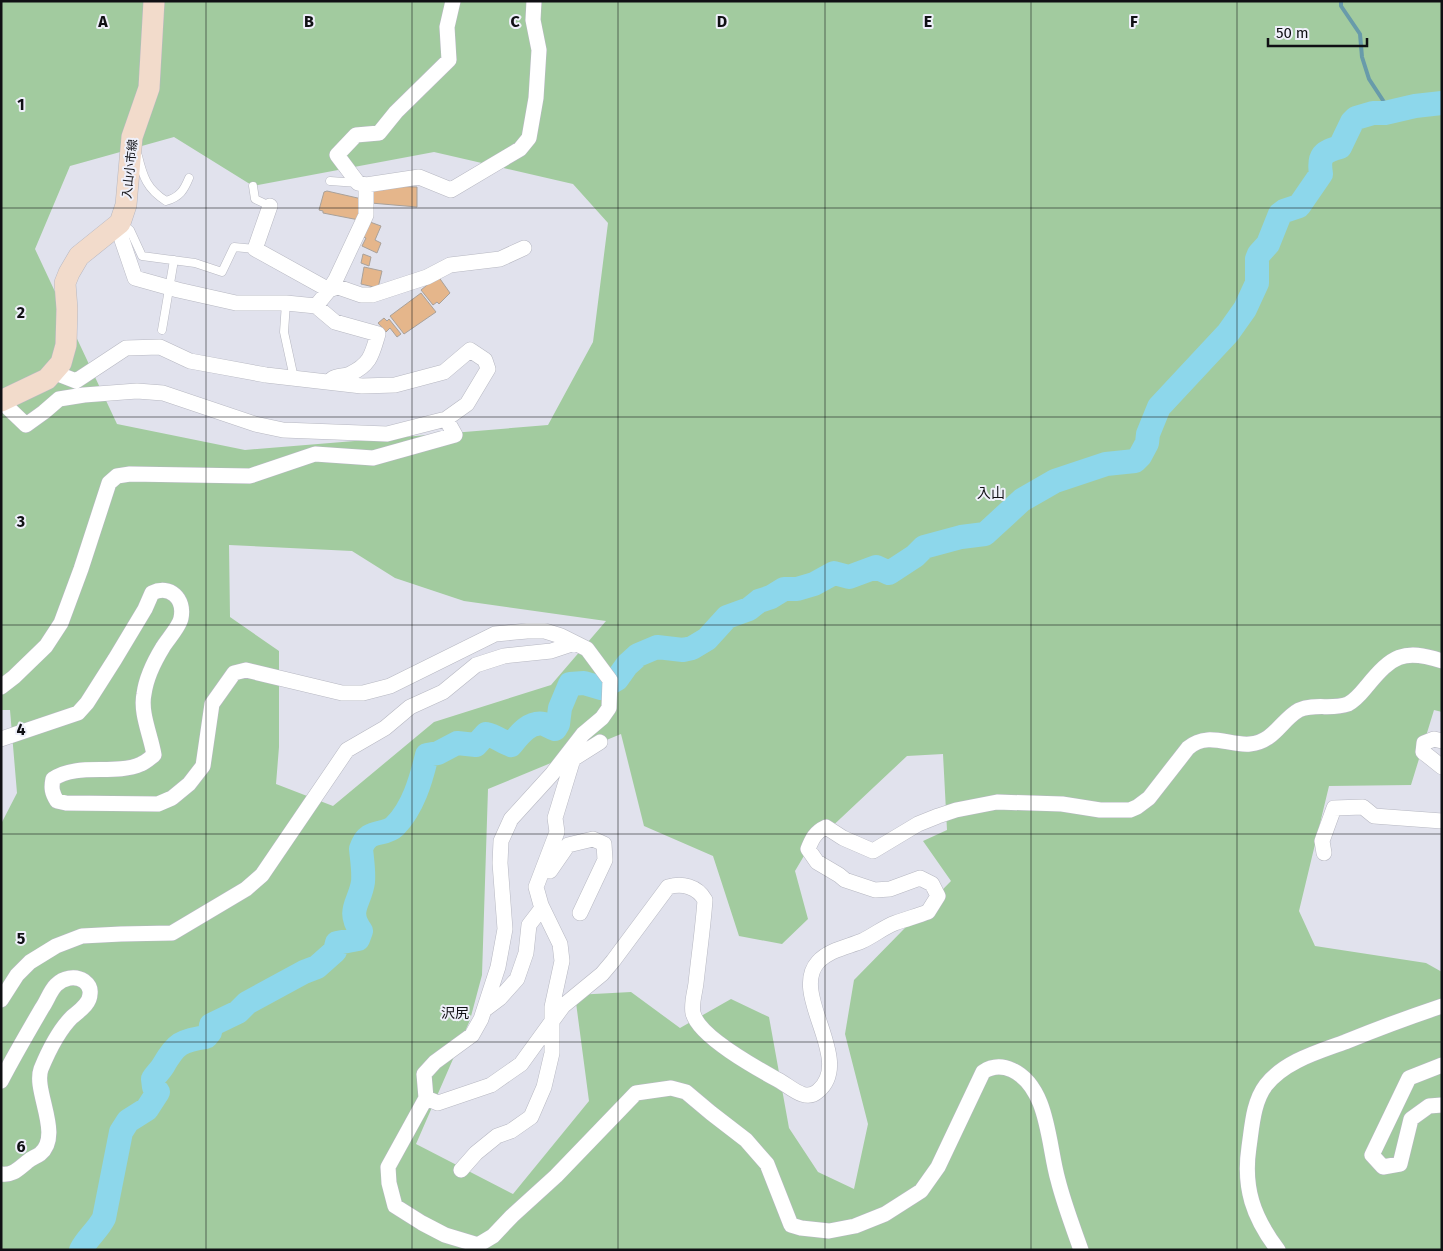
<svg xmlns="http://www.w3.org/2000/svg" width="1443" height="1251" font-family="'Fira Sans','Noto Sans JP',sans-serif">
<style>
.green{fill:#a2cb9f;fill-rule:evenodd}
.lines{fill:none;stroke-linecap:round;stroke-linejoin:round}
.stream{stroke:#689baa;stroke-width:4}
.river{stroke:#8dd7eb;stroke-width:24}
.building{fill:#e5b68b;stroke:#a9a19a}
.service-casing{stroke:#b7b8c2;stroke-width:9}
.minor-casing{stroke:#b7b8c2;stroke-width:16}
.secondary-casing{stroke:#b7b8c2;stroke-width:22}
.service{stroke:#fff;stroke-width:8}
.minor{stroke:#fff;stroke-width:15}
.secondary{stroke:#f2dbcb;stroke-width:21}
.grid{fill:none;stroke:#101014;stroke-width:1;stroke-opacity:0.55}
.labels{text-anchor:middle;dominant-baseline:central;stroke-width:4;stroke-linejoin:round;paint-order:stroke}
.street-label{font-size:12px;fill:#101014;stroke:#eff0fa}
.neighbourhood-label{font-size:14px;fill:#101014;stroke:#eff0fa}
.grid-label{font-size:16px;text-anchor:middle;font-weight:bold;fill:#101014;stroke:#eff0fa;stroke-width:4;stroke-linejoin:round;paint-order:stroke}
</style>
<rect width="100%" height="100%" fill="#e1e2ed"/>
<path class="green" d="M 1,1 L 1442,1 L 1442,712 L 1434,710 L 1411,785 L 1329,786 L 1299,911 L 1315,946 L 1426,963 L 1442,972 L 1442,1250 L 1,1250 L 1,824 L 17,793 L 10,710 L 1,710 ZM 174,137 L 253,186 L 434,152 L 573,184 L 608,223 L 593,342 L 548,425 L 245,450 L 117,424 L 35,249 L 70,166 ZM 229,545 L 352,551 L 395,578 L 464,601 L 606,621 L 551,685 L 434,722 L 333,806 L 276,784 L 279,747 L 279,651 L 230,617 ZM 621,734 L 644,826 L 713,856 L 739,936 L 782,944 L 808,919 L 795,871 L 808,849 L 907,756 L 943,754 L 947,830 L 923,841 L 951,881 L 854,980 L 845,1034 L 868,1124 L 854,1189 L 818,1172 L 789,1128 L 769,1017 L 731,999 L 680,1028 L 631,992 L 575,995 L 589,1101 L 513,1194 L 416,1144 L 470,1020 L 482,975 L 488,789 Z"/>
<g class="lines">
<path class="stream" d="M 1341,1 L 1341,6 L 1360,34 L 1362,57 L 1369,79 L 1386,105 L 1385,113"/>
<path class="river" d="M 81,1250 C 87,1238 98,1230 104,1218 L 121,1132 L 128,1121 L 147,1109 L 158,1092 L 154,1087 L 153,1079 C 156,1074 160,1071 163,1066 C 176,1043 181,1041 206,1037 L 210,1032 L 211,1025 L 238,1012 L 247,1003 L 304,972 L 317,967 L 335,951 L 337,943 L 358,939 L 361,931 C 346,910 360,903 363,882 C 364,871 362,859 361,849 C 368,827 384,837 395,826 C 413,808 421,780 427,755 L 438,753 L 457,743 L 476,745 L 486,734 C 496,736 502,742 511,745 C 519,735 529,721 544,724 C 547,725 551,728 555,729 L 558,724 L 560,708 L 570,684 L 584,683 L 601,688 L 617,679 L 627,665 L 638,655 L 657,647 L 683,650 L 692,648 L 707,639 L 727,617 L 749,609 L 759,601 L 771,597 L 784,589 L 797,589 L 814,584 L 834,573 L 849,577 L 876,567 L 889,573 L 915,556 L 924,547 L 961,537 L 985,534 L 1022,500 L 1055,481 L 1106,464 L 1135,461 L 1140,456 L 1147,443 L 1148,434 L 1159,407 L 1228,333 L 1245,309 L 1257,283 L 1257,259 L 1259,254 L 1268,244 L 1280,214 L 1284,211 L 1299,206 L 1321,174 C 1318,155 1323,152 1340,147 L 1352,122 L 1356,118 L 1373,113 L 1385,113 L 1415,106 L 1442,103"/>
</g>
<path class="building" d="M 383,186 L 417,187 L 417,207 L 371,203 L 372,187 Z
M 327,191 L 362,199 L 359,220 L 323,213 L 323,211 L 319,210 L 324,192 Z
M 370,222 L 381,226 L 375,240 L 381,243 L 377,253 L 362,246 L 366,238 L 363,237 Z
M 363,254 L 371,257 L 369,266 L 361,263 Z
M 364,267 L 382,271 L 378,288 L 361,284 Z
M 438,276 L 450,293 L 439,304 L 437,302 L 433,305 L 421,290 Z
M 421,293 L 436,312 L 404,334 L 390,316 Z
M 384,318 L 387,321 L 389,319 L 401,334 L 397,337 L 390,328 L 386,332 L 378,323 Z"/>
<g class="lines">
<g class="service-casing">
<path id="service" d="M 138,156 C 143,177 147,189 166,201 C 180,197 184,190 189,178
M 330,181 L 358,183
M 253,186 L 255,199 L 270,206
M 122,224 L 130,230 L 142,256 L 195,263 L 222,272 L 234,247 L 255,249
M 286,303 L 284,332 L 294,378
M 162,330 L 174,260"/>
</g>
<g class="minor-casing">
<path id="minor" d="M 366,185 L 358,183 L 337,155 L 356,135 L 379,133 L 396,112 L 449,60 L 447,27 L 453,1
M 270,206 L 255,249 L 329,290 L 338,287 L 361,295 L 372,295 L 427,277 L 450,265 L 500,259 L 524,248
M 120,223 L 122,240 L 135,278 L 178,290 L 236,303 L 286,303 L 316,306 L 329,290 L 336,279 L 366,215 L 366,185 L 419,177 L 451,190 L 520,149 L 529,138 L 536,98 L 539,50 L 533,20 L 534,1
M 316,306 L 335,322 L 378,334 C 372,354 371,364 350,374 C 344,377 337,375 332,379
M 1,401 L 26,425 L 44,412 L 59,399 L 84,395 L 137,391 L 163,393 L 255,424 L 283,430 L 387,434 L 446,419 L 467,404 L 488,369 L 485,360 L 470,350 L 444,372 L 395,385 L 362,386 L 266,375 L 190,361 L 160,347 L 126,348 L 76,381 L 53,372
M 1,687 L 14,677 L 46,646 L 61,623 L 81,569 L 109,483 L 117,476 L 130,474 L 250,476 L 315,454 L 373,458 L 455,435 L 446,419
M 1,739 L 78,713 L 87,703 L 115,659 L 145,609 L 152,593 C 170,584 185,599 181,618 C 180,626 167,640 163,647 C 155,660 146,679 144,694 C 140,713 151,736 154,755 C 150,758 146,762 141,764 C 114,776 78,762 53,779 C 51,788 52,793 57,801 L 66,803 L 158,804 L 172,798 L 189,784 L 203,766 L 212,704 L 234,673 L 246,670 L 342,693 L 363,693 L 390,686 L 495,634 L 527,631 L 545,631 L 561,636 L 587,649 L 610,680 L 609,708 L 602,718 L 583,734 L 552,774 L 511,819 L 501,841 L 500,863 L 505,929 L 498,967 L 481,1019 L 472,1035 L 435,1062 L 424,1074 L 426,1098 L 388,1167 L 389,1183 L 395,1206 L 422,1223 L 445,1235 L 478,1245 L 493,1236 L 512,1216 L 556,1176 L 636,1093 L 671,1088 L 686,1092 L 711,1113 L 746,1140 L 767,1164 L 791,1225 L 801,1228 L 829,1231 L 855,1226 L 885,1214 L 921,1191 L 938,1167 L 983,1072 C 992,1066 1001,1065 1012,1070 C 1049,1087 1048,1146 1058,1180 C 1064,1204 1073,1227 1081,1250
M 1442,741 L 1434,739 L 1424,743 L 1423,752 L 1442,767
M 565,764 L 600,742
M 1324,853 L 1322,841 L 1334,808 L 1363,807 L 1374,816 L 1442,821
M 550,871 L 568,845 L 593,839 L 604,844 L 605,860 L 580,913
M 1,1000 L 17,975 L 30,962 L 56,946 L 82,936 L 121,934 L 172,933 L 246,889 L 262,875 L 347,750 L 385,728 L 410,707 L 443,692 L 476,665 L 504,656 L 551,651 L 575,643
M 484,1010 L 500,998 L 517,979 L 526,953 L 529,925 L 542,908
M 1442,1065 L 1409,1078 L 1372,1155 L 1383,1167 L 1400,1164 L 1411,1119 L 1429,1106 L 1442,1105
M 1,1081 C 14,1056 28,1032 42,1008 C 47,1001 50,991 56,985 C 63,978 75,975 84,981 C 88,984 91,988 90,994 C 90,1004 79,1011 72,1017 C 59,1030 48,1052 41,1069 C 33,1091 63,1135 40,1154 C 36,1157 31,1158 27,1162 C 19,1168 13,1176 1,1174
M 426,1098 L 438,1103 L 491,1085 L 521,1064 L 563,1006 L 602,974 L 613,961 L 668,887 C 682,883 697,886 705,900 C 703,928 699,955 696,983 C 695,992 691,1004 693,1013 C 698,1036 758,1069 778,1080 C 790,1086 805,1103 818,1091 C 855,1060 789,994 818,962 C 829,950 847,947 862,941 C 873,936 884,927 895,923 C 906,919 917,916 928,912 L 938,896 L 932,884 L 920,878 L 890,889 L 875,890 L 845,880 L 839,875 L 817,862 L 808,849 C 812,839 815,832 826,827 L 843,838 L 873,851 L 918,824 L 938,816 L 956,810 L 997,802 L 1062,804 L 1100,810 L 1130,810 L 1137,807 L 1149,798 L 1188,748 C 1208,731 1229,746 1250,744 C 1274,742 1281,720 1299,710 C 1315,703 1332,710 1348,704 C 1356,700 1362,692 1367,686 C 1392,656 1403,648 1442,661
M 461,1170 L 476,1153 L 497,1136 L 511,1131 L 531,1117 L 544,1087 L 552,1053 L 552,1007 L 562,961 L 560,944 L 541,905 L 536,887 L 557,832 L 555,818 L 573,759
M 1278,1250 C 1253,1217 1243,1188 1249,1147 C 1252,1127 1253,1102 1266,1085 C 1285,1061 1318,1052 1345,1042 C 1377,1029 1409,1017 1442,1006"/>
</g>
<g class="secondary-casing">
<path id="secondary" d="M 1,401 L 47,379 L 61,363 L 66,345 L 67,309 L 65,283 L 69,273 L 79,256 L 120,223 L 126,205 L 132,137 L 149,88 L 154,1"/>
</g>
<use href="#service" class="service"/>
<use href="#minor" class="minor"/>
<use href="#secondary" class="secondary"/>
</g>
<path class="grid" d="M 206,1 L 206,1250M 412,1 L 412,1250M 618,1 L 618,1250M 825,1 L 825,1250M 1031,1 L 1031,1250M 1237,1 L 1237,1250M 1,208 L 1442,208M 1,417 L 1442,417M 1,625 L 1442,625M 1,834 L 1442,834M 1,1042 L 1442,1042"/>
<g class="labels">
<g class="street-label">
<text transform="translate(130 169) rotate(-84)">入山小市線</text>
</g>
<g class="neighbourhood-label">
<text x="991" y="493">入山</text>
<text x="455" y="1013">沢尻</text>
</g>
</g>
<g class="grid-label">
<text x="103" y="27">A</text>
<text x="309" y="27">B</text>
<text x="515" y="27">C</text>
<text x="722" y="27">D</text>
<text x="928" y="27">E</text>
<text x="1134" y="27">F</text>
<text x="21" y="110">1</text>
<text x="21" y="318">2</text>
<text x="21" y="527">3</text>
<text x="21" y="735">4</text>
<text x="21" y="944">5</text>
<text x="21" y="1152">6</text>
</g>
<rect width="1443" height="1251" fill="none" stroke="#101014" stroke-width="5"/>
<path d="M1268 38v8h99v-8" fill="none" stroke="#101014" stroke-width="2.5"/>
<text x="1276" y="38" font-size="15" fill="#101014" stroke="#eff0fa" stroke-width="4" paint-order="stroke">50 m</text>
</svg>
